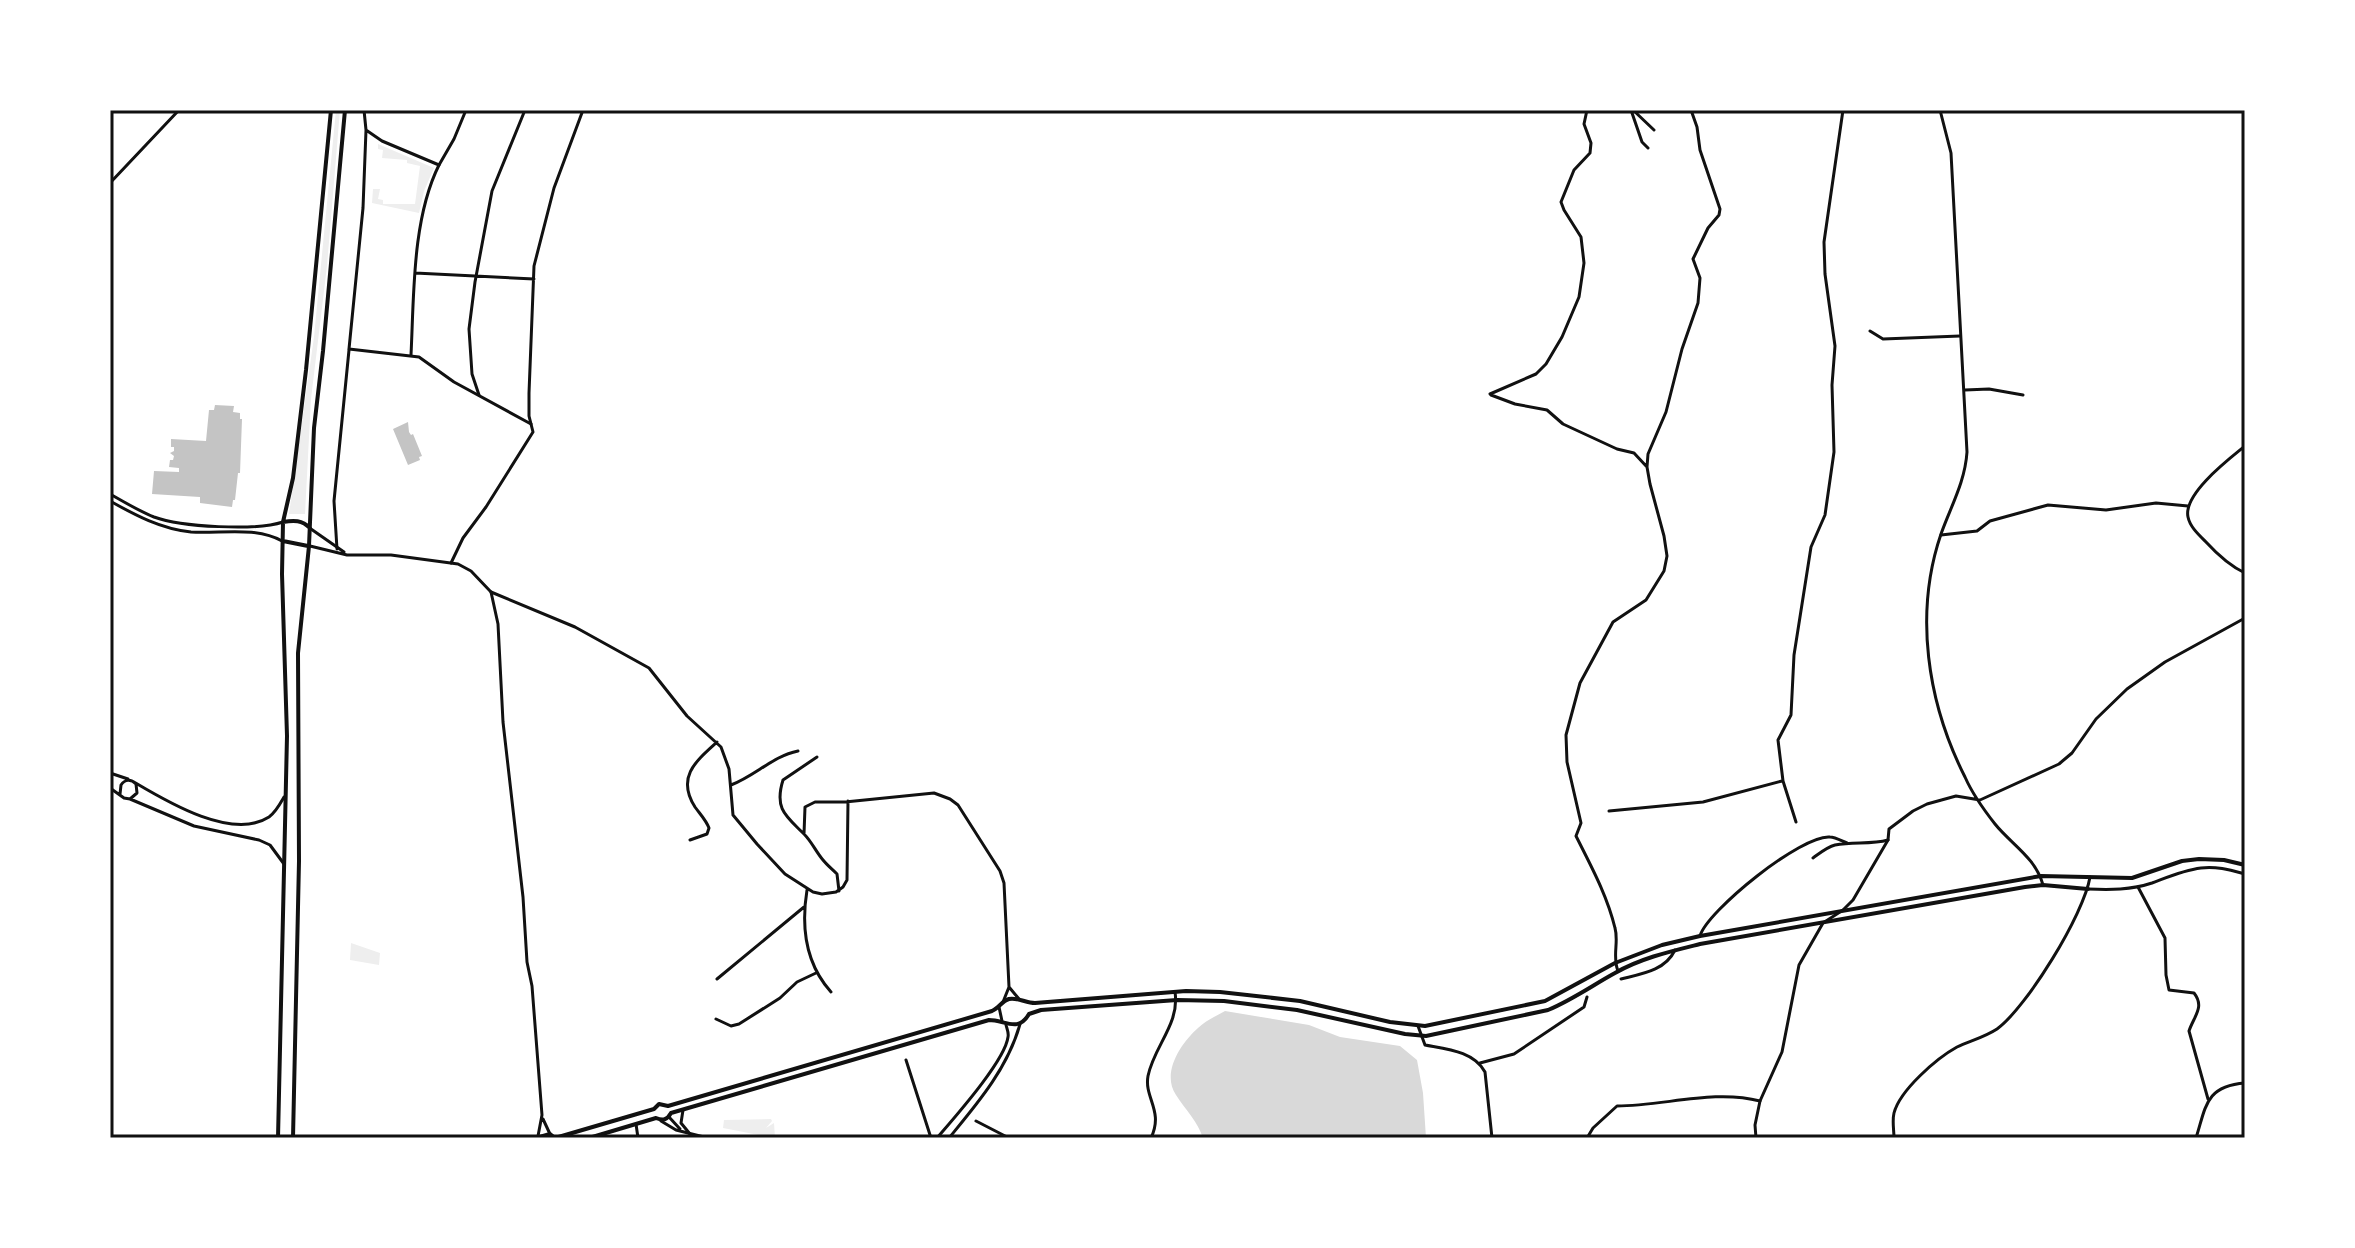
<svg xmlns="http://www.w3.org/2000/svg" width="2355" height="1248" font-family="'Varela Round',sans-serif">
<style>
.green{fill:#eee}
.water{fill:#d9d9d9}
.building{fill:#c4c4c4}
.lines{fill:none;stroke-linecap:round;stroke-linejoin:round}
.minor{stroke:#111;stroke-width:3}
.tertiary{stroke:#111;stroke-width:3}
.secondary{stroke:#111;stroke-width:4}
.trunk{stroke:#111;stroke-width:4}
.neatline{fill:none;stroke:#111;stroke-width:3}
</style>
<rect width="100%" height="100%" fill="#fff"/>
<path class="green" d="M 336,110 L 340,110 L 327,266 L 311,399 L 305,514 L 289,514 L 314,337 Z
M 378,144 L 434,168 L 424,191 L 419,213 L 372,203 L 373,189 L 380,189 L 378,199 L 383,200 L 383,204 L 415,204 L 420,166 L 407,163 L 407,160 L 382,158 L 383,150 L 378,149 Z
M 351,943 L 380,953 L 379,965 L 350,960 Z
M 771,1119 L 772,1121 L 766,1128 L 774,1123 L 775,1138 L 723,1128 L 724,1120 Z"/>
<path class="water" d="M 1225,1011 L 1309,1025 L 1340,1037 L 1400,1046 L 1417,1060 L 1423,1093 L 1426,1138 L 1203,1138 C 1198,1122 1185,1109 1176,1095 C 1161,1073 1181,1043 1198,1028 C 1205,1021 1216,1016 1225,1011 Z"/>
<path class="building" d="M 215,405 L 234,406 L 233,412 L 240,413 L 240,419 L 242,419 L 240,473 L 238,473 L 235,500 L 233,500 L 232,507 L 200,503 L 200,497 L 152,494 L 154,471 L 179,472 L 179,468 L 169,467 L 170,460 L 173,460 L 174,456 L 170,453 L 174,451 L 174,447 L 171,447 L 171,439 L 206,441 L 209,410 L 214,410 Z
M 408,422 L 409,432 L 411,435 L 413,434 L 422,456 L 419,457 L 420,460 L 408,465 L 393,429 Z"/>
<g class="lines">
<path class="minor" d="M 1631,110 L 1642,142 L 1648,148
M 1633,110 L 1654,130
M 415,273 L 534,279
M 1870,331 L 1883,339 L 1960,336
M 411,355 C 414,296 412,219 439,165
M 1965,390 L 1989,389 L 2023,395
M 1490,394 L 1536,374 L 1546,364 L 1562,337 L 1579,297 L 1584,263 L 1581,237 L 1564,210 L 1561,202 L 1574,170 L 1590,153 L 1591,143 L 1584,124 L 1587,110
M 479,395 L 472,374 L 469,329 L 475,282 L 492,191 L 525,110
M 1491,395 L 1515,404 L 1547,410 L 1563,424 L 1617,449 L 1634,453 L 1647,467
M 2245,446 C 2229,459 2183,494 2188,517 C 2190,527 2199,535 2206,542 C 2217,554 2230,566 2245,573
M 1941,535 L 1977,531 L 1990,521 L 2048,505 L 2106,510 L 2156,503 L 2188,506
M 337,549 L 334,501 L 349,350
M 451,563 L 463,538 L 486,507 L 533,432 L 529,416 L 529,393 L 534,266 L 554,188 L 583,110
M 491,592 L 575,627 L 649,668 L 687,716 L 721,747 L 729,769 L 733,815 L 757,844 L 785,874 L 813,892 L 822,894 L 836,892 L 843,887 L 847,880 L 848,801
M 817,757 L 783,780 C 774,809 786,816 804,834 C 812,842 816,852 823,860 C 827,865 832,869 837,874 L 839,891
M 110,773 L 128,779
M 134,782 C 166,801 232,841 269,817 C 276,812 280,804 284,797
M 731,785 C 755,776 773,756 798,751
M 110,788 L 124,798 L 130,799 L 137,793 L 136,784 C 131,779 125,779 121,785 L 120,794
M 130,799 L 194,826 L 259,840 L 270,845 L 284,864
M 1609,811 L 1703,802 L 1782,781
M 1796,822 L 1783,781 L 1778,740 L 1791,715 L 1794,655 L 1811,547 L 1825,515 L 1834,452 L 1832,385 L 1835,346 L 1825,274 L 1824,242 L 1843,110
M 804,834 L 805,807 L 815,802 L 845,802 L 934,793 L 950,799 L 958,805 L 1000,871 L 1004,883 L 1009,987 L 1003,1002
M 690,840 L 707,834 L 709,828 C 706,820 700,814 695,807 C 676,777 696,761 717,742
M 1813,858 C 1820,853 1827,847 1835,845 C 1853,841 1870,845 1888,840
M 2138,887 L 2165,938 L 2166,975 L 2169,990 L 2194,993 C 2205,1007 2194,1016 2189,1031 L 2208,1099
M 807,890 C 801,927 805,963 831,992
M 1700,936 C 1707,911 1802,834 1830,837 C 1835,837 1842,841 1847,843
M 1618,971 C 1612,957 1619,942 1615,928 C 1607,895 1591,866 1576,836 L 1581,823 L 1567,762 L 1566,735 L 1580,683 L 1613,622 L 1646,600 L 1664,571 L 1667,556 L 1664,536 L 1650,484 L 1647,467 L 1648,454 L 1666,412 L 1682,349 L 1698,303 L 1700,278 L 1693,259 L 1708,228 L 1719,215 L 1720,209 L 1700,150 L 1697,127 L 1691,110
M 717,979 L 804,907
M 1621,979 C 1641,974 1665,971 1675,950
M 1009,987 L 1019,999
M 716,1019 L 731,1026 L 739,1024 L 780,998 L 797,982 L 816,973
M 906,1060 L 931,1138
M 1480,1063 L 1514,1054 L 1584,1007 L 1587,997
M 669,1117 L 680,1129
M 661,1121 L 676,1130 L 708,1138
M 976,1121 L 1009,1138
M 636,1124 L 638,1138
M 1151,1138 C 1164,1111 1144,1098 1148,1076 C 1154,1046 1180,1024 1175,992
M 1587,1138 L 1593,1128 L 1617,1106 C 1664,1106 1714,1089 1760,1101
M 1894,1138 C 1894,1130 1892,1121 1894,1113 C 1900,1090 1937,1058 1957,1047 C 1970,1041 1985,1037 1997,1029 C 2027,1007 2084,914 2090,877"/>
<path class="tertiary" d="M 364,110 L 366,130 L 363,208 L 349,349 L 419,357 L 454,382 L 531,424
M 1940,110 L 1951,153 L 1967,452 C 1965,482 1951,506 1941,534 C 1914,613 1927,702 1965,777 C 1972,793 1984,810 1995,824 C 2011,844 2036,858 2043,885
M 366,130 L 382,141 L 439,165 L 454,139 L 466,110
M 110,183 L 179,110
M 110,494 C 124,502 139,511 154,517 C 181,527 256,531 283,522
M 110,501 C 135,515 161,529 191,532 C 220,534 255,526 282,541
M 311,529 L 344,552
M 310,546 L 347,555 L 391,555 L 458,564 L 471,571 L 491,592 L 498,624 L 503,722 L 523,897 L 527,962 L 532,986 L 542,1115 L 538,1136
M 2088,889 C 2110,890 2131,890 2152,883 C 2168,877 2184,870 2201,868 C 2216,866 2230,870 2245,874
M 999,1007 L 1002,1021
M 1418,1026 L 1425,1045 C 1446,1049 1474,1051 1485,1072 L 1492,1138
M 683,1110 L 681,1123 L 690,1134
M 543,1119 L 550,1134
M 937,1138 C 954,1118 1005,1061 1008,1037 C 1009,1033 1007,1029 1006,1025
M 949,1138 C 977,1104 1008,1068 1020,1024
M 1756,1138 L 1755,1125 L 1760,1101 L 1782,1052 L 1799,965 L 1823,923 L 1843,910 L 1853,900 L 1888,840 L 1889,829 L 1913,811 L 1927,804 L 1956,796 L 1980,800 L 2059,764 L 2072,753 L 2096,719 L 2127,689 L 2165,662 L 2245,618
M 2196,1138 C 2206,1107 2205,1086 2245,1083"/>
<path class="secondary" d="M 536,1138 L 550,1134 L 555,1138 L 654,1109 L 659,1104 L 668,1106 L 992,1011 C 999,1008 1002,1001 1009,999 C 1017,997 1026,1003 1035,1003 L 1186,991 L 1220,992 L 1300,1001 L 1390,1022 L 1425,1026 L 1545,1001 L 1615,963 L 1662,945 L 1700,936 L 2041,876 L 2132,878 L 2182,861 L 2199,859 L 2224,860 L 2245,865
M 589,1138 L 656,1118 C 663,1121 667,1120 671,1113 L 989,1020 C 1005,1020 1018,1033 1029,1014 L 1041,1010 L 1177,1000 L 1224,1001 L 1297,1010 L 1405,1034 L 1426,1036 L 1548,1010 C 1572,1000 1593,985 1615,973 C 1641,958 1672,951 1700,944 L 2025,887 L 2043,885 L 2088,889"/>
<path class="trunk" d="M 283,522 C 294,520 302,520 310,528
M 283,541 L 308,546
M 278,1138 L 287,736 L 282,574 L 283,522 L 293,478 L 306,370 L 331,110
M 293,1138 L 299,861 L 298,653 L 309,546 L 314,428 L 323,351 L 345,110"/>
</g>
<rect width="2355" height="1248" fill="none" stroke="#ffffff" stroke-width="224"/>
<rect x="112" y="112" width="2131" height="1024" class="neatline"/>
</svg>
